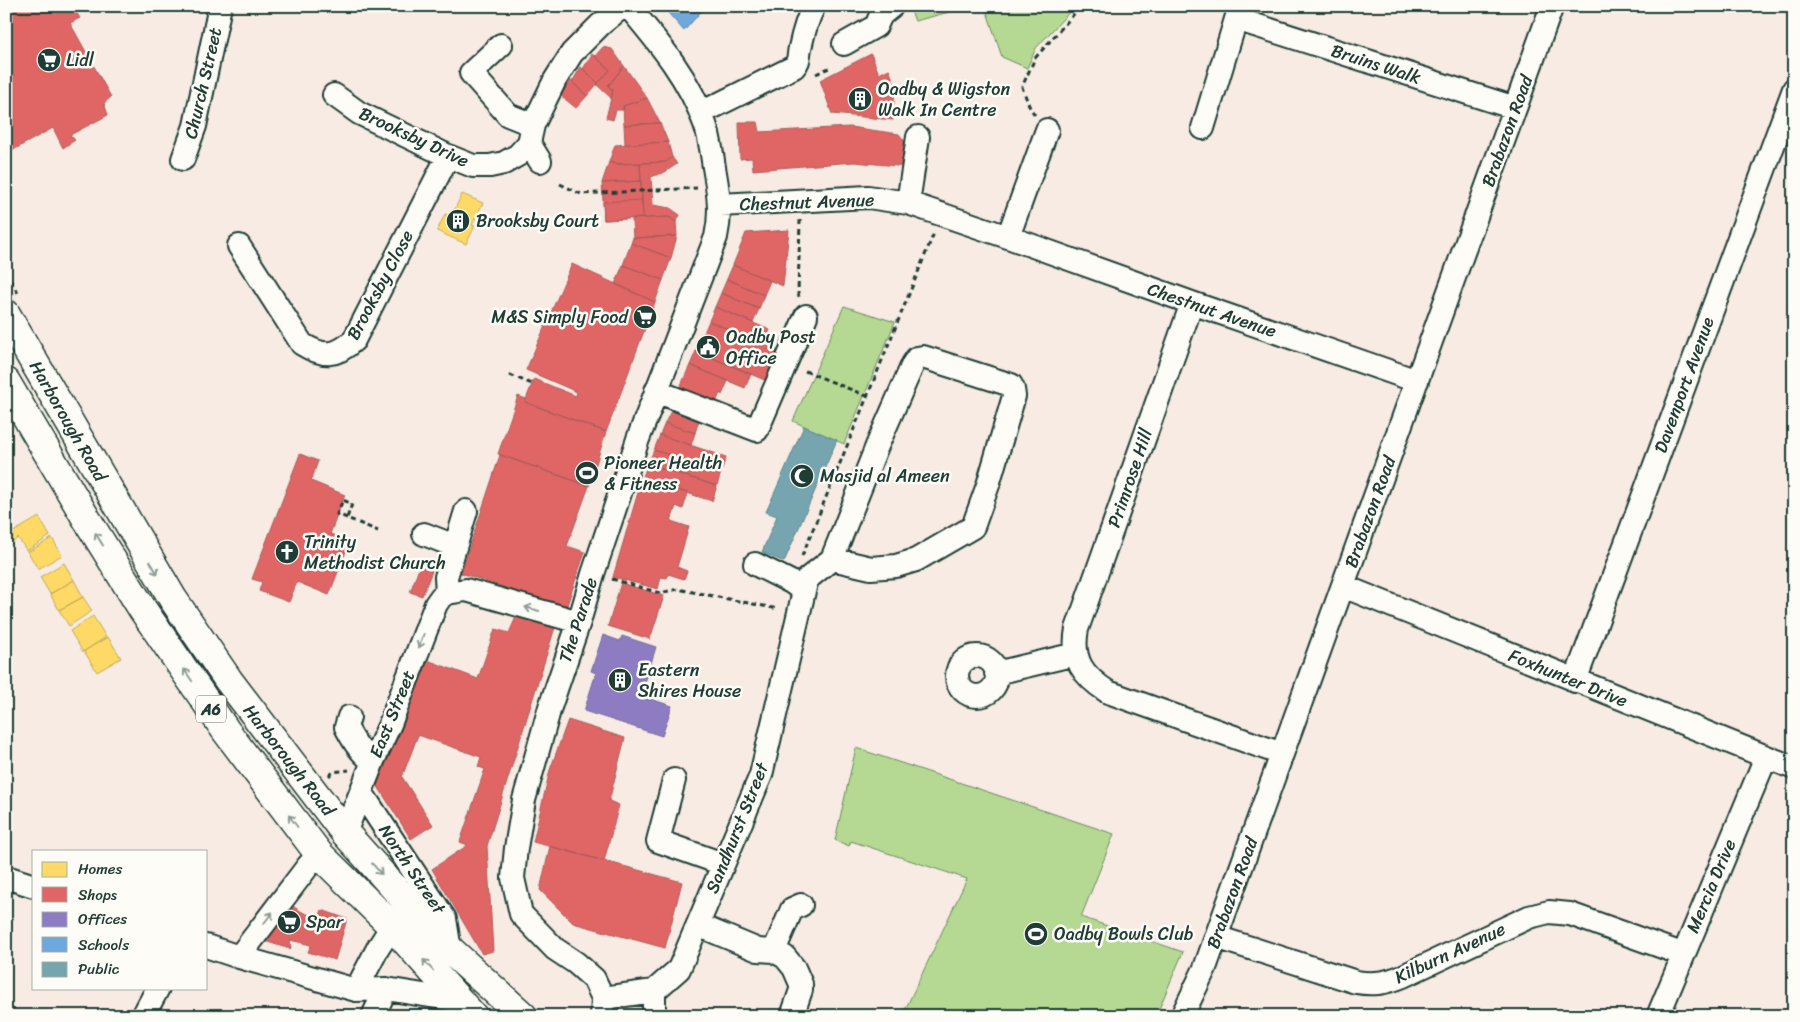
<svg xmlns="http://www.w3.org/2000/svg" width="1800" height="1022" font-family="Sriracha,sans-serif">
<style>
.green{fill:#b5d892;stroke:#6a8a63}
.homes{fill:#ffd966;stroke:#bcaa57}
.shops{fill:#e06666;stroke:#a65a57}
.offices{fill:#8e7cc3;stroke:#6d6998}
.schools{fill:#6fa8dc;stroke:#5788aa}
.public{fill:#76a5af;stroke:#5c868a}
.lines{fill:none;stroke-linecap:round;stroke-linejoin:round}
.minor-casing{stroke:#1f3d34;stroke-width:26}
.highway-casing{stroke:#1f3d34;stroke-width:31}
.path{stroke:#1f3d34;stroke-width:3;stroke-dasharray:5 4;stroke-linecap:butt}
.minor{stroke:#fdfcf7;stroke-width:22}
.highway{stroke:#fdfcf7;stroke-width:28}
.oneway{stroke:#8e9c96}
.labels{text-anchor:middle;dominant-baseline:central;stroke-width:5;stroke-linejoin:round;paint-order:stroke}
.shield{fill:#fdfcf7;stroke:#62766e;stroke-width:1}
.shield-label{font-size:16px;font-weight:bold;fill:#1f3d34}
.poi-label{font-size:18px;fill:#1f3d34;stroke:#fdfcf7;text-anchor:start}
.street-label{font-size:18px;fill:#1f3d34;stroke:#fdfcf7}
</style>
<rect width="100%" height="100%" fill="#f7ebe3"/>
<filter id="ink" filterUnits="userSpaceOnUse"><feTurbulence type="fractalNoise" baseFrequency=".02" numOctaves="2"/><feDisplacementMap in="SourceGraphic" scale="10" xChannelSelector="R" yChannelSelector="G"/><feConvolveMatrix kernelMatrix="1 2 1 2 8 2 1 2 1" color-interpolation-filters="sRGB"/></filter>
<g filter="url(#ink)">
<path class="green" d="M 909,6 L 972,6 L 915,21 Z
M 985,6 L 1075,6 L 1036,48 L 1027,68 L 1002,57 Z
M 844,306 L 895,322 L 844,444 L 793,421 Z
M 856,748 L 1114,834 L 1081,917 L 1183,952 L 1156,1016 L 915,1016 L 904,1012 L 967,879 L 851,841 L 849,846 L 835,840 Z"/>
<path class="homes" d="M 462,194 L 483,203 L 472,225 L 475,226 L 466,244 L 437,231 L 445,214 L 451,217 Z
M 39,517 L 50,536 L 27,551 L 18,538 L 13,542 L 8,535 Z
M 52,538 L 62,555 L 38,569 L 28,552 Z
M 64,563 L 74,580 L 50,594 L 40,577 Z
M 74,580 L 83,597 L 59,610 L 50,594 Z
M 83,597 L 92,611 L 69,626 L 59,610 Z
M 93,616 L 106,637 L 83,652 L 70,631 Z
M 108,637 L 121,658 L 97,672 L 84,651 Z"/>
<path class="shops" d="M 6,6 L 72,6 L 80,18 L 70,23 L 111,97 L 104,103 L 108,115 L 70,135 L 75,140 L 63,148 L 53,128 L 6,154 Z
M 603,47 L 612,49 L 624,66 L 608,86 L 613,90 L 611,98 L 597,85 L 610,70 L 595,56 Z
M 592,54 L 610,70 L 598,83 L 583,69 Z
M 871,54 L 879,74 L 889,69 L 895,85 L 893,120 L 832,114 L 820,80 Z
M 624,66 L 647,98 L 623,106 L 624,110 L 616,110 L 613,120 L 606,118 L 613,90 L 608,86 Z
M 581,67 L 598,83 L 587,96 L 572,82 Z
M 570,80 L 587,96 L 576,108 L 560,95 Z
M 647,98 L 660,123 L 624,125 L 623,106 Z
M 739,122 L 758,122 L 760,132 L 850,127 L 899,134 L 912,151 L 909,167 L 854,162 L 753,170 L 752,158 L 740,159 Z
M 660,123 L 668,142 L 625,144 L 624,125 Z
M 668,142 L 672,157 L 666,162 L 616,164 L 609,162 L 615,145 Z
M 672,157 L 677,164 L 665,172 L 651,177 L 653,205 L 670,208 L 680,215 L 676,222 L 669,217 L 643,218 L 640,163 L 666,162 Z
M 609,162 L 616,164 L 640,163 L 641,181 L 602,183 Z
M 641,181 L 643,218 L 604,220 L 602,183 Z
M 642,200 L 643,218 L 604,220 L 603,202 Z
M 669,217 L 676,222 L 677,236 L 633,238 L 632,219 Z
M 789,230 L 783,286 L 733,265 L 746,233 Z
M 677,236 L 671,258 L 631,243 L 633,238 Z
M 631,243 L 671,258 L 663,280 L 623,265 Z
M 572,264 L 655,302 L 606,432 L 525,402 L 534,379 L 576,396 L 577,392 L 526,370 Z
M 623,265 L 663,280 L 655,302 L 615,284 Z
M 733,265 L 770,281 L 764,295 L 727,279 Z
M 727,279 L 764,295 L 759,309 L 721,293 Z
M 721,293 L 759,309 L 753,323 L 715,307 Z
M 715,307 L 770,330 L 764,344 L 709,321 Z
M 709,321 L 779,351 L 767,381 L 696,351 Z
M 696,351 L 751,374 L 745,388 L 690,365 Z
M 690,365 L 728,381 L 722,395 L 720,393 L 714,407 L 678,392 Z
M 518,396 L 526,399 L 525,402 L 606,432 L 589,486 L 498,454 Z
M 671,411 L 699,420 L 695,433 L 665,423 Z
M 665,423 L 695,433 L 691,445 L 660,435 Z
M 660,435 L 726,457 L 721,472 L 654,450 Z
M 654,450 L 721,472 L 717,486 L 648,464 Z
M 300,454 L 318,461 L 311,481 L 345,495 L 330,534 L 350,541 L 329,595 L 297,582 L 289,602 L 259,591 L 262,582 L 252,579 Z
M 500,455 L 589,486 L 567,546 L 585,552 L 566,608 L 461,573 Z
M 648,464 L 717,486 L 712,501 L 642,479 Z
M 642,479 L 688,493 L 683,509 L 676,506 L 671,521 L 689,527 L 677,567 L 687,571 L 684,579 L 668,574 L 667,578 L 661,577 L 658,589 L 613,577 Z
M 420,566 L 432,571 L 422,596 L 410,592 Z
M 621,583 L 664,596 L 650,639 L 608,626 Z
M 520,608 L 557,621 L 487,846 L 493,951 L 482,954 L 432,869 L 468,845 L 460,842 L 485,769 L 478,767 L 481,757 L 418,735 L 402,777 L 433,825 L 411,839 L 377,785 L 422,658 L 478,679 L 495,629 L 509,633 Z
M 568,720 L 625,738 L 609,801 L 619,805 L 604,861 L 533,842 L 550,770 Z
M 550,846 L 682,882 L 665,948 L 573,923 L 540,890 Z
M 289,904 L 304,913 L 319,918 L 322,910 L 347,919 L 335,960 L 308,952 L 311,945 L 290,940 L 291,949 L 261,940 Z"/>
<path class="offices" d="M 603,635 L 620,641 L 622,636 L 656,647 L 643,689 L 638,687 L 635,694 L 672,706 L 662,736 L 584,711 L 596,673 L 591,671 Z"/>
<path class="schools" d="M 662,6 L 706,6 L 684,31 Z"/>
<path class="public" d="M 804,426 L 837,440 L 784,562 L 762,552 L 777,516 L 766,512 Z"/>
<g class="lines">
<g class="minor-casing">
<path id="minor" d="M 1236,19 L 1515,108
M 844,44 L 876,26 L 881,15 L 892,6
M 501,45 L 471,73 L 508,115 L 533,125
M 334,95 L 359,113 L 448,156 L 473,166 L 490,166 L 504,163 L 518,155 L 529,143 L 533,125 L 555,80 L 572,53 L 600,25 L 623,6
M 701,113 L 794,67 C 800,61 798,56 800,48 C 803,34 807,19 814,6
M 1203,128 L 1240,6
M 529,143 L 540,161
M 183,159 L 195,126 L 220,6
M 908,203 L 918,137
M 720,205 L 868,197 L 908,203 L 1008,237 L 1192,303 L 1417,381
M 1008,237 L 1047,130
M 239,246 L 302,344 C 323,357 336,357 354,340 L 448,156
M 1192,303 L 1077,629 C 1071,660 1083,676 1108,692 L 1282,754
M 923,357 L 1011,385 L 1013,389 L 1014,396 L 988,485 L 973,527 L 916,560 L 896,566 L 871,568 L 832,559 L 877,446 L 913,364 L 917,358 Z
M 656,391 L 757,430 L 806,316
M 424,534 L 455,546
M 755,564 L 791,582 L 804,591 L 807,579 L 832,559
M 1343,586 L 1794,768
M 447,593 L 446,577 L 466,511
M957 676a20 20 0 1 1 40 0a20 20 0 1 1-40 0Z
M 996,673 L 1076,654
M 1575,681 L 1794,89
M 349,717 L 346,727 C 353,740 360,753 373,761
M 674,780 L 658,841 L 723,864
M 361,792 L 445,919 L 450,950
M 345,833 L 373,761 L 390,724 L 436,604 L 441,597 L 447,593 L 466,590 L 579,622
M 6,877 L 34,886
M 698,925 L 758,950 L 774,951 L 785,957 L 794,968 L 801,984 L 801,990 L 792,1016
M 1216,937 L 1356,982 C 1373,985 1386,983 1403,976 L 1529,917 L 1549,912 L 1570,914 L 1682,954
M 206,946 L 239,957 L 356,990 L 386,989 L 461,1001
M 774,951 L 792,909 L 801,905
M 239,957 L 308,866 L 319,854
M 356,990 L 378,948 L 392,926
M 654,991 L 654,1016
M 603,998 L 654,991 L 679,969 L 761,775 L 804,591
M 143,1016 L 158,988
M 373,1016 L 386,989
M 602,1016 L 603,998 L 594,979 L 576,963 L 555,949 L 521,914 L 513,878 L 516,848 L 524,800 L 550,707 L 579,622 L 593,574 L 638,439 L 716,237 C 721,215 719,196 715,173 C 712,157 711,140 705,124 C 689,78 659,43 628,6
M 1182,1016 L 1205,968 L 1216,937 L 1552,6
M 1658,1016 L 1766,757"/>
</g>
<g class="highway-casing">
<path id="highway" d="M 6,314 L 173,599 L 229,681 L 345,833 L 450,950 L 523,1016
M 6,382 L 89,523 L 143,610 L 226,731 L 319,854 L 392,926 L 473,1016"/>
</g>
<path class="path" d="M 816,74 L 831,67
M 1035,115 L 1030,108 L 1022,87 L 1035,58 L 1081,6
M 560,184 L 581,194 L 697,188
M 800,220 L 798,294 L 800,299
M 6,273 L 18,293
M 805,371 L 867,396
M 510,375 L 532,384
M 347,518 L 337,514 L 343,500 L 352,504 L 347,518 L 378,531
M 802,556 L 934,233
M 612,579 L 660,593 L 678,589 L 778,609
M 329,776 L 333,772 L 349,770"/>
<use href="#minor" class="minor"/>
<use href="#highway" class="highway"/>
</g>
<defs><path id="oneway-shaft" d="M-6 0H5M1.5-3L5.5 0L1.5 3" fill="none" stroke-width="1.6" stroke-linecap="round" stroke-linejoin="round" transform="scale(1.25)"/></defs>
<g class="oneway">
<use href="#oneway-shaft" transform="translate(99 539) rotate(-122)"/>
<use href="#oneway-shaft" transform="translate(154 568) rotate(59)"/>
<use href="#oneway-shaft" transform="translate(532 609) rotate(-164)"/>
<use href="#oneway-shaft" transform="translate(421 641) rotate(111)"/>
<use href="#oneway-shaft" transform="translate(188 675) rotate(-124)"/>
<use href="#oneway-shaft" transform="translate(293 821) rotate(-127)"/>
<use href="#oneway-shaft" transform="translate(377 869) rotate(48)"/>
<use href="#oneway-shaft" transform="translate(268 918) rotate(-53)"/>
<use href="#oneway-shaft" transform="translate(428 965) rotate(-132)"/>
</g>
</g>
<defs>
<g id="supermarket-disc" transform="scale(1.25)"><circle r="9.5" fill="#1f3d34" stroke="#fdfcf7"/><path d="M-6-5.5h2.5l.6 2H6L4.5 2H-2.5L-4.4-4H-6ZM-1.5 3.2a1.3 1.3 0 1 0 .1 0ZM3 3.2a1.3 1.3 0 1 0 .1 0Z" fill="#fff"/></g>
<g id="building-disc" transform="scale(1.25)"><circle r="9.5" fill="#1f3d34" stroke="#fdfcf7"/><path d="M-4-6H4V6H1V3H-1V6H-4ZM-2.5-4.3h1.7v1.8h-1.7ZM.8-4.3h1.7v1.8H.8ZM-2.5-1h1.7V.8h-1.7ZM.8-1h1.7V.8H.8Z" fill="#fff"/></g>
<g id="civic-disc" transform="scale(1.25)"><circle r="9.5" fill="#1f3d34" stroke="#fdfcf7"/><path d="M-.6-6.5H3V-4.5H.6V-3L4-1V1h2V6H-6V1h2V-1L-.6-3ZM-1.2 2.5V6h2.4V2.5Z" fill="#fff"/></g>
<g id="stadium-disc" transform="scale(1.25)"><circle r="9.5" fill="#1f3d34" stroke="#fdfcf7"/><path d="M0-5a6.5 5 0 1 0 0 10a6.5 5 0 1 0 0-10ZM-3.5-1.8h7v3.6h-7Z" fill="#fff"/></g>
<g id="mosque-disc" transform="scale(1.25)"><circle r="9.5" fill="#1f3d34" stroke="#fdfcf7"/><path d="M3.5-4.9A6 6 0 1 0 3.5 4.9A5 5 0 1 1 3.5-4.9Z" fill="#fff"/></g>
<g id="church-disc" transform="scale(1.25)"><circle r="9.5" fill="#1f3d34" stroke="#fdfcf7"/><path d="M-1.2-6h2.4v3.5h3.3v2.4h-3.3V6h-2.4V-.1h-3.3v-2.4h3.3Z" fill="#fff"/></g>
</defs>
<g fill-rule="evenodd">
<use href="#supermarket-disc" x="49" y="60"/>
<use href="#building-disc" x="860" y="99"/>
<use href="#building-disc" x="458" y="221"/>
<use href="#supermarket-disc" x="645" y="317"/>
<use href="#civic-disc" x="708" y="347"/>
<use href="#stadium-disc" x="587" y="473"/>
<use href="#mosque-disc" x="802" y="476"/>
<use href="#church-disc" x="287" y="552"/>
<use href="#building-disc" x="620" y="680"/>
<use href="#supermarket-disc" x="289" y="922"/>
<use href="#stadium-disc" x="1036" y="934"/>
</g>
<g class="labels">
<rect class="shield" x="196" y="695.5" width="30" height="27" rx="4"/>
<g class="shield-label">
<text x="211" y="709">A6</text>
</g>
<g class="poi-label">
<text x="66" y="60">Lidl</text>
<text x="878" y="89">Oadby &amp; Wigston<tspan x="878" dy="21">Walk In Centre</tspan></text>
<text x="476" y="221">Brooksby Court</text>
<text x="628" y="317" text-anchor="end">M&amp;S Simply Food</text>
<text x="726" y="337">Oadby Post<tspan x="726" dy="21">Office</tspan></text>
<text x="604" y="463">Pioneer Health<tspan x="604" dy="21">&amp; Fitness</tspan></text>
<text x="820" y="476">Masjid al Ameen</text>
<text x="304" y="542">Trinity<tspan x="304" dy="21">Methodist Church</tspan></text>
<text x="638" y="670">Eastern<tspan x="638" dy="21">Shires House</tspan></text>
<text x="306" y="922">Spar</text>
<text x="1054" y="934">Oadby Bowls Club</text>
</g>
<g class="street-label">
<text transform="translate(1376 64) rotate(18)">Bruins Walk</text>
<text transform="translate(203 83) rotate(-77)">Church Street</text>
<text transform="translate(1507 131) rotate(-70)">Brabazon Road</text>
<text transform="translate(414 137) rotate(25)">Brooksby Drive</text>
<text transform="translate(807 202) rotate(-2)">Chestnut Avenue</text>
<text transform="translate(380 285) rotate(-62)">Brooksby Close</text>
<text transform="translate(1212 310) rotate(19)">Chestnut Avenue</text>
<text transform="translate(1684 385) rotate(-70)">Davenport Avenue</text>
<text transform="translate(68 421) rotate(60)">Harborough Road</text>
<text transform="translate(1130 478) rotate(-71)">Primrose Hill</text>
<text transform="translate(1370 512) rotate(-70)">Brabazon Road</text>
<text transform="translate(578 620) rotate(-72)">The Parade</text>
<text transform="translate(1568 678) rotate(22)">Foxhunter Drive</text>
<text transform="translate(392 714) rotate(-68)">East Street</text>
<text transform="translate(289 760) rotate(52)">Harborough Road</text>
<text transform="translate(737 828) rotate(-68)">Sandhurst Street</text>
<text transform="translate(412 869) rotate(56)">North Street</text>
<text transform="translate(1711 886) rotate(-67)">Mercia Drive</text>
<text transform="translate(1232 893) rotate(-70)">Brabazon Road</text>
<text transform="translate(1450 953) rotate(-25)">Kilburn Avenue</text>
</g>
</g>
<rect width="1800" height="1022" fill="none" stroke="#fdfcf7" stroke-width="25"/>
<rect x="12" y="12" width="1775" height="997" fill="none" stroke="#1f3d34" stroke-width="2" filter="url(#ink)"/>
<rect x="32" y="850" width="175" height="140" fill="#fdfcf7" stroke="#a4b0a9"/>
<rect x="42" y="862" width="25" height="15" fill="#ffd966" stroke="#a4b0a9"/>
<text x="78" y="874" font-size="15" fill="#1f3d34">Homes</text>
<rect x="42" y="887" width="25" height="15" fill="#e06666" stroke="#a4b0a9"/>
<text x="78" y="900" font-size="15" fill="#1f3d34">Shops</text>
<rect x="42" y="912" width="25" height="15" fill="#8e7cc3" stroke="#a4b0a9"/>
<text x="78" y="924" font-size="15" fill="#1f3d34">Offices</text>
<rect x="42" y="937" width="25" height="15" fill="#6fa8dc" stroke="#a4b0a9"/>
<text x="78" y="950" font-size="15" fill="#1f3d34">Schools</text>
<rect x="42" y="962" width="25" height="15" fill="#76a5af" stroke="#a4b0a9"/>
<text x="78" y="974" font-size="15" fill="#1f3d34">Public</text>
</svg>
